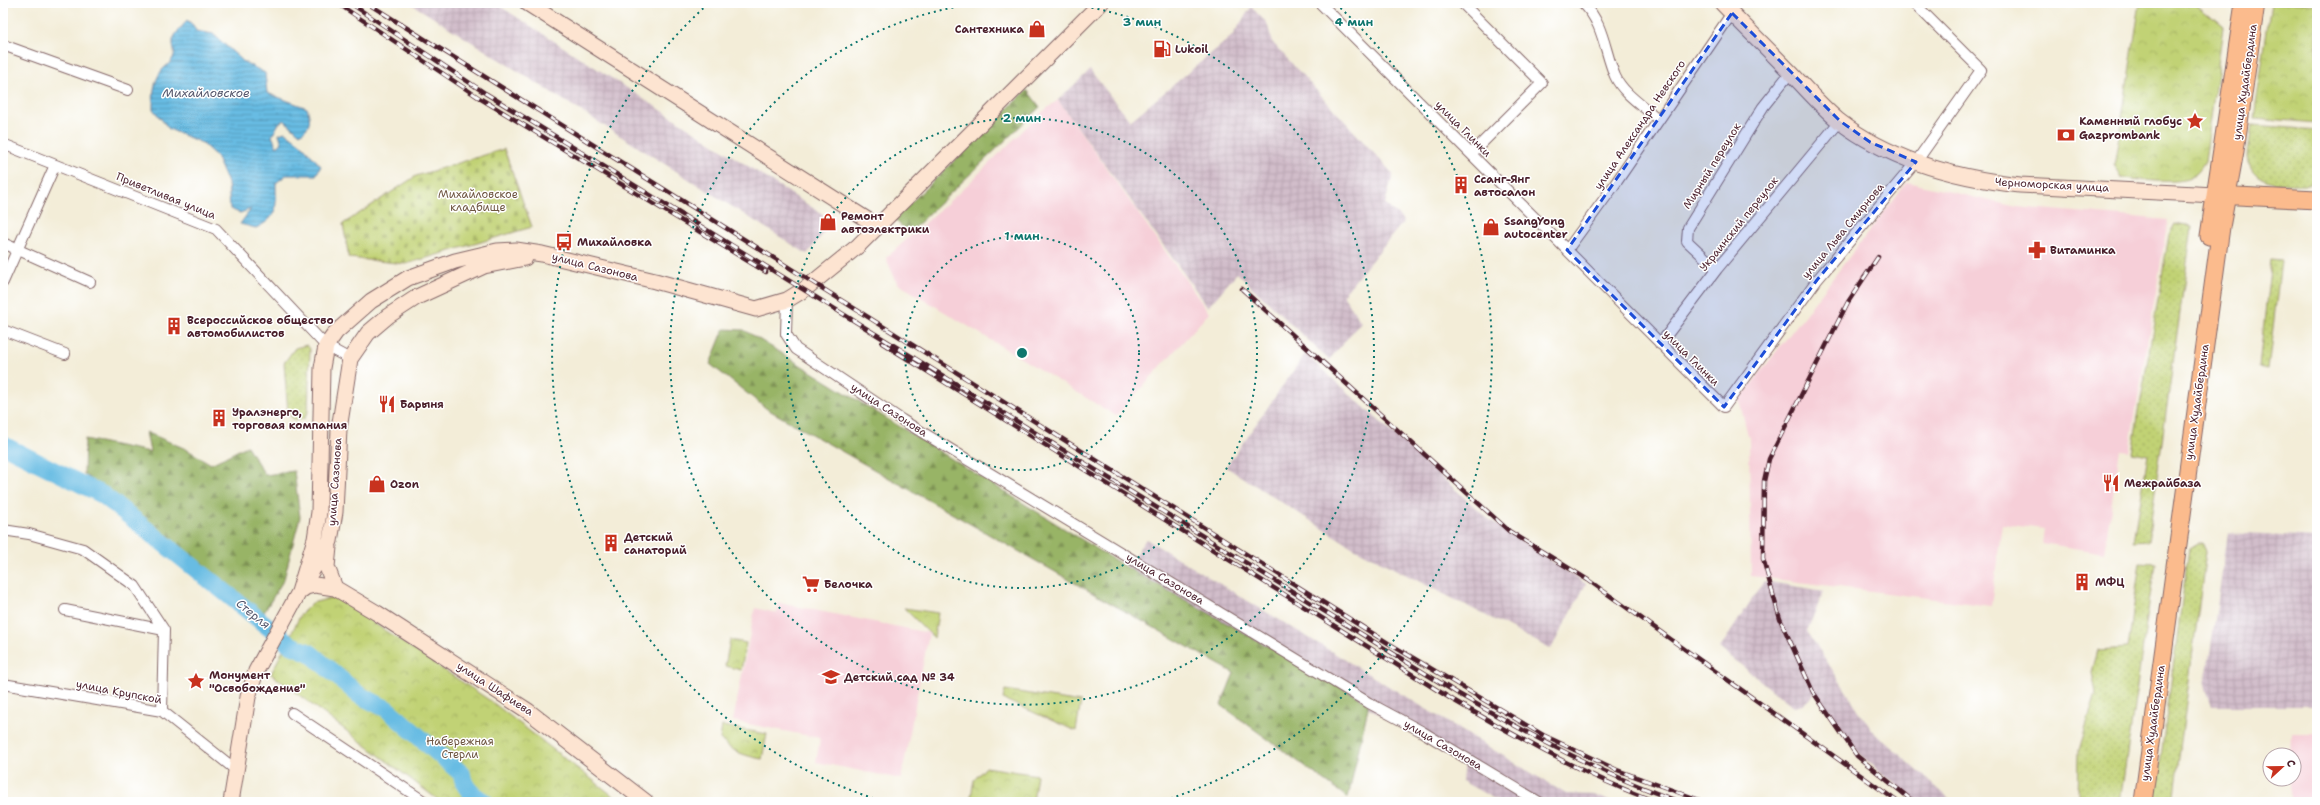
<svg xmlns="http://www.w3.org/2000/svg" width="2320" height="805" font-family="'Shantell Sans',sans-serif">
<style>
.built{fill:#f6cfd8}
.industrial{fill:url(#industrial-grid)}
.grass{fill:url(#grass-dots);stroke:#867850}
.forest{fill:url(#forest-firs);stroke:#716a48}
.cemetery{fill:url(#cemetery-stones);stroke:#867850}
.park{fill:url(#park-crowns);stroke:#867850}
.water{fill:url(#water-rules);stroke:#586e87}
.lines{fill:none;stroke-linecap:round;stroke-linejoin:round}
.river{stroke:#67bce3;stroke-width:18}
.street-casing{stroke:#856768;stroke-width:12}
.secondary-casing{stroke:#856768;stroke-width:17}
.primary-casing{stroke:#856768;stroke-width:19}
.street{stroke:#fff;stroke-width:10}
.secondary{stroke:#fde4d1;stroke-width:15}
.primary{stroke:#fbbb8d;stroke-width:17}
.rail-casing{stroke:#4a1f2b;stroke-width:4.5}
.rail{stroke:#fff;stroke-width:3;stroke-dasharray:9;stroke-linecap:butt}
.marked{fill:#1d4ed8;fill-opacity:0.2;stroke:#1d4ed8;stroke-width:3;stroke-dasharray:8 5;stroke-linejoin:round}
.ring{fill:none;stroke:#0f766e;stroke-width:2;stroke-dasharray:2 4}
.labels{text-anchor:middle;dominant-baseline:central;stroke-width:3;stroke-linejoin:round;paint-order:stroke}
.poi-label{font-size:11px;font-weight:bold;fill:#4a1f2b;stroke:#fff;text-anchor:start}
.street-label{font-size:11px;fill:#4a1f2b;stroke:#fff}
.park-label{font-size:11px;fill:#6e5541;stroke:#fff}
.water-label{font-size:12px;font-style:italic;fill:#54566b;stroke:#fff}
.centre{fill:#0f766e;stroke:#fff;stroke-width:2}
.ring-label{font-size:12px;text-anchor:middle;font-weight:bold;fill:#0f766e;stroke:#fff;stroke-width:3;stroke-linejoin:round;paint-order:stroke}
</style>
<defs>
<pattern id="industrial-grid" width="8" height="8" patternUnits="userSpaceOnUse"><rect width="8" height="8" fill="#d1bdca"/><path d="M0 4h8M4 0v8" fill="none" stroke="#b5a2ae"/></pattern>
<pattern id="grass-dots" width="8" height="8" patternUnits="userSpaceOnUse"><rect width="8" height="8" fill="#c1d275"/><path d="M2 2h.1M6 6h.1" fill="none" stroke="#a7b465" stroke-width="1.8" stroke-linecap="round"/></pattern>
<pattern id="forest-firs" width="22" height="20" patternUnits="userSpaceOnUse"><rect width="22" height="20" fill="#98b466"/><path d="M5 1l3.5 6h-7zM16 11l3.5 6h-7z" fill="#7e9254"/></pattern>
<pattern id="cemetery-stones" width="16" height="16" patternUnits="userSpaceOnUse"><rect width="16" height="16" fill="#c1d275"/><path d="M2 7V4a2 2 0 0 1 4 0v3zM10 15v-3a2 2 0 0 1 4 0v3z" fill="#a7b465"/></pattern>
<pattern id="park-crowns" width="20" height="18" patternUnits="userSpaceOnUse"><rect width="20" height="18" fill="#c1d275"/><path d="M2 6a3 3 0 1 1 6 0M12 15a3 3 0 1 1 6 0" fill="none" stroke="#a7b465"/></pattern>
<pattern id="water-rules" width="6" height="5" patternUnits="userSpaceOnUse"><rect width="6" height="5" fill="#67bce3"/><path d="M0 2.5h6" fill="none" stroke="#5798b8"/></pattern>
</defs>
<rect width="100%" height="100%" fill="#fff"/>
<filter id="ink" filterUnits="userSpaceOnUse"><feTurbulence type="fractalNoise" baseFrequency=".025" numOctaves="2"/><feDisplacementMap in="SourceGraphic" scale="8" xChannelSelector="R" yChannelSelector="G"/><feConvolveMatrix kernelMatrix="1 2 1 2 8 2 1 2 1" color-interpolation-filters="sRGB"/></filter>
<filter id="wash" filterUnits="userSpaceOnUse"><feTurbulence type="fractalNoise" baseFrequency=".012" numOctaves="4" result="noise"/><feDisplacementMap in="SourceGraphic" scale="16" xChannelSelector="R" yChannelSelector="G"/><feGaussianBlur stdDeviation="0.9" result="paint"/><feColorMatrix in="noise" values="0 0 0 0 0 0 0 0 0 0 0 0 0 0 0 0 0 1.4 0 .05"/><feComposite in="paint" operator="in"/></filter>
<g filter="url(#wash)">
<rect width="100%" height="100%" fill="#f3edd8"/>
<path class="built" d="M 1058,100 L 1209,313 L 1116,416 L 897,283 L 886,258 L 962,190 L 1040,114 Z
M 1907,182 L 2017,207 L 2168,220 L 2129,451 L 2120,450 L 2104,553 L 2042,543 L 2044,529 L 2002,524 L 1991,606 L 1751,576 L 1749,439 L 1739,400 Z
M 779,603 L 929,633 L 901,779 L 816,762 L 820,738 L 733,721 L 755,608 L 777,613 Z
M 2291,733 L 2317,733 L 2317,802 L 2290,802 L 2290,779 L 2294,779 L 2294,755 L 2290,755 Z"/>
<path class="industrial" d="M 410,3 L 495,3 L 833,221 L 807,254 Z
M 1251,7 L 1267,23 L 1273,43 L 1393,174 L 1385,204 L 1404,221 L 1343,295 L 1361,322 L 1329,360 L 1237,273 L 1208,307 L 1058,100 L 1090,70 L 1130,121 L 1232,36 Z
M 1305,354 L 1487,518 L 1586,584 L 1551,649 L 1352,547 L 1226,467 Z
M 2228,533 L 2317,538 L 2317,706 L 2212,706 L 2205,686 Z
M 1146,539 L 1566,794 L 1594,795 L 1613,802 L 1500,802 L 1462,781 L 1464,763 L 1126,567 Z
M 1764,581 L 1824,591 L 1807,631 L 1871,729 L 1953,802 L 1917,802 L 1859,754 L 1815,693 L 1803,705 L 1793,707 L 1720,648 Z"/>
<path class="grass" d="M 2252,125 L 2317,130 L 2317,184 C 2294,184 2251,189 2248,157 C 2248,147 2251,135 2252,125 Z
M 2175,224 L 2192,227 L 2148,541 L 2134,542 L 2148,455 L 2132,452 L 2169,235 Z
M 2271,260 L 2281,261 L 2268,369 L 2259,367 Z
M 307,345 L 310,349 L 308,412 L 304,419 L 295,420 L 288,414 L 284,363 L 295,348 Z
M 2197,543 L 2203,543 L 2206,552 L 2173,802 L 2155,802 L 2189,548 Z
M 2140,562 L 2155,563 L 2120,802 L 2080,802 L 2078,800 L 2079,750 L 2096,694 L 2092,672 L 2098,650 L 2128,648 Z"/>
<path class="forest" d="M 1027,90 L 1040,107 L 909,233 L 894,219 Z
M 724,329 L 744,330 L 1126,567 L 1369,703 L 1348,798 L 1221,705 L 1234,673 L 767,409 L 710,364 Z
M 146,432 L 186,449 L 211,464 L 247,446 L 265,475 L 294,471 L 300,517 L 284,579 L 263,614 L 84,474 L 85,439 L 150,452 Z"/>
<path class="cemetery" d="M 504,149 L 532,227 L 406,264 L 349,258 L 343,224 L 416,176 Z"/>
<path class="park" d="M 2140,3 L 2194,3 L 2223,27 L 2205,162 C 2201,168 2198,174 2190,178 C 2175,185 2138,179 2121,178 L 2114,167 Z
M 2271,3 L 2317,3 L 2317,123 L 2254,118 Z
M 335,597 L 492,702 L 621,802 L 441,802 L 271,674 L 301,614 L 312,603 Z
M 904,608 L 938,613 L 934,638 Z
M 730,640 L 746,643 L 741,670 L 725,666 Z
M 1005,690 L 1081,702 L 1076,731 L 1003,699 Z
M 722,726 L 767,734 L 762,759 C 746,756 731,752 720,739 Z
M 986,767 L 1037,775 L 1033,802 L 970,802 L 974,780 Z"/>
<path class="water" d="M 187,20 L 193,25 L 196,31 L 213,34 L 244,62 L 265,73 L 267,93 L 307,108 C 311,120 311,127 300,134 L 284,120 L 279,123 L 272,136 L 277,147 L 282,143 L 279,134 L 285,132 L 301,144 L 321,166 L 316,175 L 286,175 L 276,183 C 276,207 279,217 256,228 L 240,224 L 251,209 L 240,213 L 230,209 L 228,183 L 216,156 L 202,143 L 169,129 L 153,109 C 153,95 153,82 162,70 C 166,66 171,63 173,58 C 176,52 173,50 173,43 C 172,35 183,27 187,20 Z"/>
<g class="lines">
<path class="river" d="M 3,445 L 103,495 L 291,645 L 310,653 L 359,695 L 387,709 L 462,774 C 463,787 473,796 485,802"/>
</g>
</g>
<g filter="url(#ink)">
<g class="lines">
<g class="street-casing">
<path id="street" d="M 1320,3 L 1724,407 L 1817,280 L 1916,162 L 1981,70 L 1914,3
M 1462,3 L 1542,83 L 1471,154
M 1583,3 C 1604,24 1604,50 1615,76 C 1623,94 1645,107 1659,120
M 3,45 L 128,90
M 3,144 L 216,229 L 326,346 L 350,359
M 3,243 L 90,282
M 1567,250 L 1613,187 L 1732,13
M 1717,269 L 1687,241 L 1688,228 L 1763,107 L 1790,73
M 3,282 L 55,165
M 787,300 L 786,334 L 796,349 L 902,420 L 1369,703 L 1421,731 L 1539,802
M 3,330 L 65,354
M 1660,344 L 1717,269 L 1840,121
M 3,530 L 29,534 L 83,549 L 135,586 L 164,630 L 162,711
M 65,610 L 164,630
M 3,684 L 162,711 L 236,770
M 292,713 L 425,802"/>
</g>
<g class="secondary-casing">
<path id="secondary" d="M 527,3 L 877,226
M 1722,3 C 1745,27 1769,50 1792,74 C 1807,90 1822,107 1839,121 C 1891,161 1956,178 2020,185 L 2215,195
M 329,547 L 327,567 L 335,588
M 299,592 L 315,539 L 319,512 L 322,368 L 326,346 L 336,332 L 371,301 L 408,278 L 455,261 L 497,251 L 516,250 L 542,254 L 655,281 L 756,309 L 787,300 L 805,289 L 858,246 L 1101,3
M 299,592 L 306,587 L 315,585 L 335,588 L 377,613 L 528,711 L 646,802
M 231,802 L 248,697 L 256,671 L 299,592 L 330,541 L 335,512 L 339,429 L 350,359 L 368,333 L 388,316 L 417,297 L 484,266 L 525,258"/>
</g>
<g class="primary-casing">
<path id="primary" d="M 2217,195 L 2317,200
M 2209,236 L 2244,3
M 2143,802 L 2221,227 L 2235,151 L 2256,3"/>
</g>
<use href="#street" class="street"/>
<use href="#secondary" class="secondary"/>
<use href="#primary" class="primary"/>
<g class="rail-casing">
<path id="rail" d="M 337,3 L 481,99 L 766,272
M 350,3 L 485,93 L 1457,693 C 1530,735 1601,774 1680,802
M 367,3 L 1388,643 L 1543,735 L 1617,770 L 1705,802
M 1878,257 L 1848,302 L 1769,459 L 1764,481 L 1763,559 L 1780,619 L 1813,692 L 1857,756 L 1914,802
M 1242,289 L 1509,531 L 1588,580 L 1898,802
M 882,343 L 1453,700 C 1519,738 1585,776 1657,802"/>
</g>
<use href="#rail" class="rail"/>
</g>
</g>
<path class="marked" d="M 1732,13 L 1840,121 L 1870,142 L 1916,162 L 1817,280 L 1724,407 L 1567,250 Z"/>
<g class="ring">
<circle cx="1022" cy="353" r="117"/>
<circle cx="1022" cy="353" r="235"/>
<path d="M1062 3A352 352 0 1 1 982 3"/>
<path d="M885 802A469 469 0 0 1 708 4M1336 4A469 469 0 0 1 1159 802"/>
</g>
<defs>
<g id="shop-bare" transform="scale(1.38)"><path d="M-5-2.5h2.3a2.7 3.5 0 0 1 5.4 0H5L5.5 6h-11ZM-1.5-2.5h3a1.5 2.3 0 0 0-3 0Z" fill="#c8321e" stroke="#fff" stroke-width="2.5" paint-order="stroke"/></g>
<g id="fuel-bare" transform="scale(1.38)"><path d="M-5.5-6h7V0h2V4h1.3V-2.5L3-4.5l.8-.8L6-3V5H2.5V1h-1V6h-7ZM-4.2-4.7v3.2H.2V-4.7Z" fill="#c8321e" stroke="#fff" stroke-width="2.5" paint-order="stroke"/></g>
<g id="sight-bare" transform="scale(1.38)"><path d="M0-6L1.8-2.2L6-1.7L2.9 1.2L3.7 5.4L0 3.3L-3.7 5.4L-2.9 1.2L-6-1.7L-1.8-2.2Z" fill="#c8321e" stroke="#fff" stroke-width="2.5" paint-order="stroke"/></g>
<g id="bank-bare" transform="scale(1.38)"><path d="M-6-4H6V4H-6ZM0-2.3a2.3 2.3 0 1 0 0 4.6a2.3 2.3 0 1 0 0-4.6Z" fill="#c8321e" stroke="#fff" stroke-width="2.5" paint-order="stroke"/></g>
<g id="building-bare" transform="scale(1.38)"><path d="M-4-6H4V6H1V3H-1V6H-4ZM-2.5-4.3h1.7v1.8h-1.7ZM.8-4.3h1.7v1.8H.8ZM-2.5-1h1.7V.8h-1.7ZM.8-1h1.7V.8H.8Z" fill="#c8321e" stroke="#fff" stroke-width="2.5" paint-order="stroke"/></g>
<g id="bus-bare" transform="scale(1.38)"><path d="M-5-6H5V4H4V6H2V4H-2V6H-4V4H-5ZM-3.5-4V0h7V-4ZM-3.5 1.2v1.5H-2V1.2ZM2 1.2v1.5H3.5V1.2Z" fill="#c8321e" stroke="#fff" stroke-width="2.5" paint-order="stroke"/></g>
<g id="pharmacy-bare" transform="scale(1.38)"><path d="M-2-6h4v4h4v4h-4v4h-4v-4h-4v-4h4Z" fill="#c8321e" stroke="#fff" stroke-width="2.5" paint-order="stroke"/></g>
<g id="restaurant-bare" transform="scale(1.38)"><path d="M-5-6h1v4h1v-4h1v4h1v-4h1v5L-1.5 .5V6h-2V.5L-5-1ZM5-6V6H3V1.5H1.5Q1.5-4 5-6Z" fill="#c8321e" stroke="#fff" stroke-width="2.5" paint-order="stroke"/></g>
<g id="supermarket-bare" transform="scale(1.38)"><path d="M-6-5.5h2.5l.6 2H6L4.5 2H-2.5L-4.4-4H-6ZM-1.5 3.2a1.3 1.3 0 1 0 .1 0ZM3 3.2a1.3 1.3 0 1 0 .1 0Z" fill="#c8321e" stroke="#fff" stroke-width="2.5" paint-order="stroke"/></g>
<g id="school-bare" transform="scale(1.38)"><path d="M0-5L7-2L0 1L-7-2ZM-4 1L0 2.5L4 1V4Q0 6-4 4Z" fill="#c8321e" stroke="#fff" stroke-width="2.5" paint-order="stroke"/></g>
</defs>
<g fill-rule="evenodd">
<use href="#shop-bare" x="1037" y="29"/>
<use href="#fuel-bare" x="1162" y="49"/>
<use href="#sight-bare" x="2195" y="121"/>
<use href="#bank-bare" x="2066" y="135"/>
<use href="#building-bare" x="1461" y="185"/>
<use href="#shop-bare" x="828" y="222"/>
<use href="#shop-bare" x="1491" y="227"/>
<use href="#bus-bare" x="564" y="242"/>
<use href="#pharmacy-bare" x="2037" y="250"/>
<use href="#building-bare" x="174" y="326"/>
<use href="#restaurant-bare" x="387" y="404"/>
<use href="#building-bare" x="219" y="418"/>
<use href="#restaurant-bare" x="2111" y="483"/>
<use href="#shop-bare" x="377" y="484"/>
<use href="#building-bare" x="611" y="543"/>
<use href="#building-bare" x="2082" y="582"/>
<use href="#supermarket-bare" x="811" y="584"/>
<use href="#school-bare" x="831" y="677"/>
<use href="#sight-bare" x="196" y="681"/>
</g>
<g class="labels">
<g class="poi-label">
<text x="1024" y="29" text-anchor="end">Сантехника</text>
<text x="1175" y="49">Lukoil</text>
<text x="2182" y="121" text-anchor="end">Каменный глобус</text>
<text x="2079" y="135">Gazprombank</text>
<text x="1474" y="179">Ссанг-Янг<tspan x="1474" dy="13">автосалон</tspan></text>
<text x="841" y="216">Ремонт<tspan x="841" dy="13">автоэлектрики</tspan></text>
<text x="1504" y="221">SsangYong<tspan x="1504" dy="13">autocenter</tspan></text>
<text x="577" y="242">Михайловка</text>
<text x="2050" y="250">Витаминка</text>
<text x="187" y="320">Всероссийское общество<tspan x="187" dy="13">автомобилистов</tspan></text>
<text x="400" y="404">Барыня</text>
<text x="232" y="412">Уралэнерго,<tspan x="232" dy="13">торговая компания</tspan></text>
<text x="2124" y="483">Межрайбаза</text>
<text x="390" y="484">Ozon</text>
<text x="624" y="537">Детский<tspan x="624" dy="13">санаторий</tspan></text>
<text x="2095" y="582">МФЦ</text>
<text x="824" y="584">Белочка</text>
<text x="209" y="675">Монумент<tspan x="209" dy="13">"Освобождение"</tspan></text>
<text x="844" y="677">Детский сад № 34</text>
</g>
<g class="street-label">
<text transform="translate(2245 82) rotate(-82)">улица Худайбердина</text>
<text transform="translate(1640 125) rotate(-56)">улица Александра Невского</text>
<text transform="translate(1463 129) rotate(45)">улица Глинки</text>
<text transform="translate(1712 166) rotate(-58)">Мирный переулок</text>
<text transform="translate(2052 185) rotate(3)">Черноморская улица</text>
<text transform="translate(166 196) rotate(22)">Приветливая улица</text>
<text transform="translate(1739 224) rotate(-51)">Украинский переулок</text>
<text transform="translate(1843 231) rotate(-50)">улица Льва Смирнова</text>
<text transform="translate(595 267) rotate(14)">улица Сазонова</text>
<text transform="translate(1691 358) rotate(45)">улица Глинки</text>
<text transform="translate(2197 402) rotate(-82)">улица Худайбердина</text>
<text transform="translate(889 410) rotate(33)">улица Сазонова</text>
<text transform="translate(335 482) rotate(-86)">улица Сазонова</text>
<text transform="translate(1165 579) rotate(31)">улица Сазонова</text>
<text transform="translate(495 689) rotate(33)">улица Шафиева</text>
<text transform="translate(119 692) rotate(11)">улица Крупской</text>
<text transform="translate(2153 723) rotate(-82)">улица Худайбердина</text>
<text transform="translate(1443 745) rotate(30)">улица Сазонова</text>
</g>
<g class="park-label">
<text x="478" y="194">Михайловское<tspan x="478" dy="13">кладбище</tspan></text>
<text x="460" y="741">Набережная<tspan x="460" dy="13">Стерли</tspan></text>
</g>
<g class="water-label">
<text x="206" y="93">Михайловское</text>
<text transform="translate(253 614) rotate(39)">Стерля</text>
</g>
</g>
<circle cx="1022" cy="353" r="6" class="centre"/>
<g class="ring-label">
<text x="1354" y="26">4 мин</text>
<text x="1142" y="26">3 мин</text>
<text x="1022" y="122">2 мин</text>
<text x="1022" y="240">1 мин</text>
</g>
<rect width="2320" height="805" fill="none" stroke="#fff" stroke-width="16"/>
<g transform="translate(2282 767) rotate(68)"><circle r="19" fill="#ffffff" stroke="#b7a5aa"/>
<path d="M0-3L7 15L0 10L-7 15Z" fill="#c8321e"/>
<text y="-6" font-size="11" font-weight="bold" text-anchor="middle" fill="#4a1f2b">С</text>
</g>
</svg>
